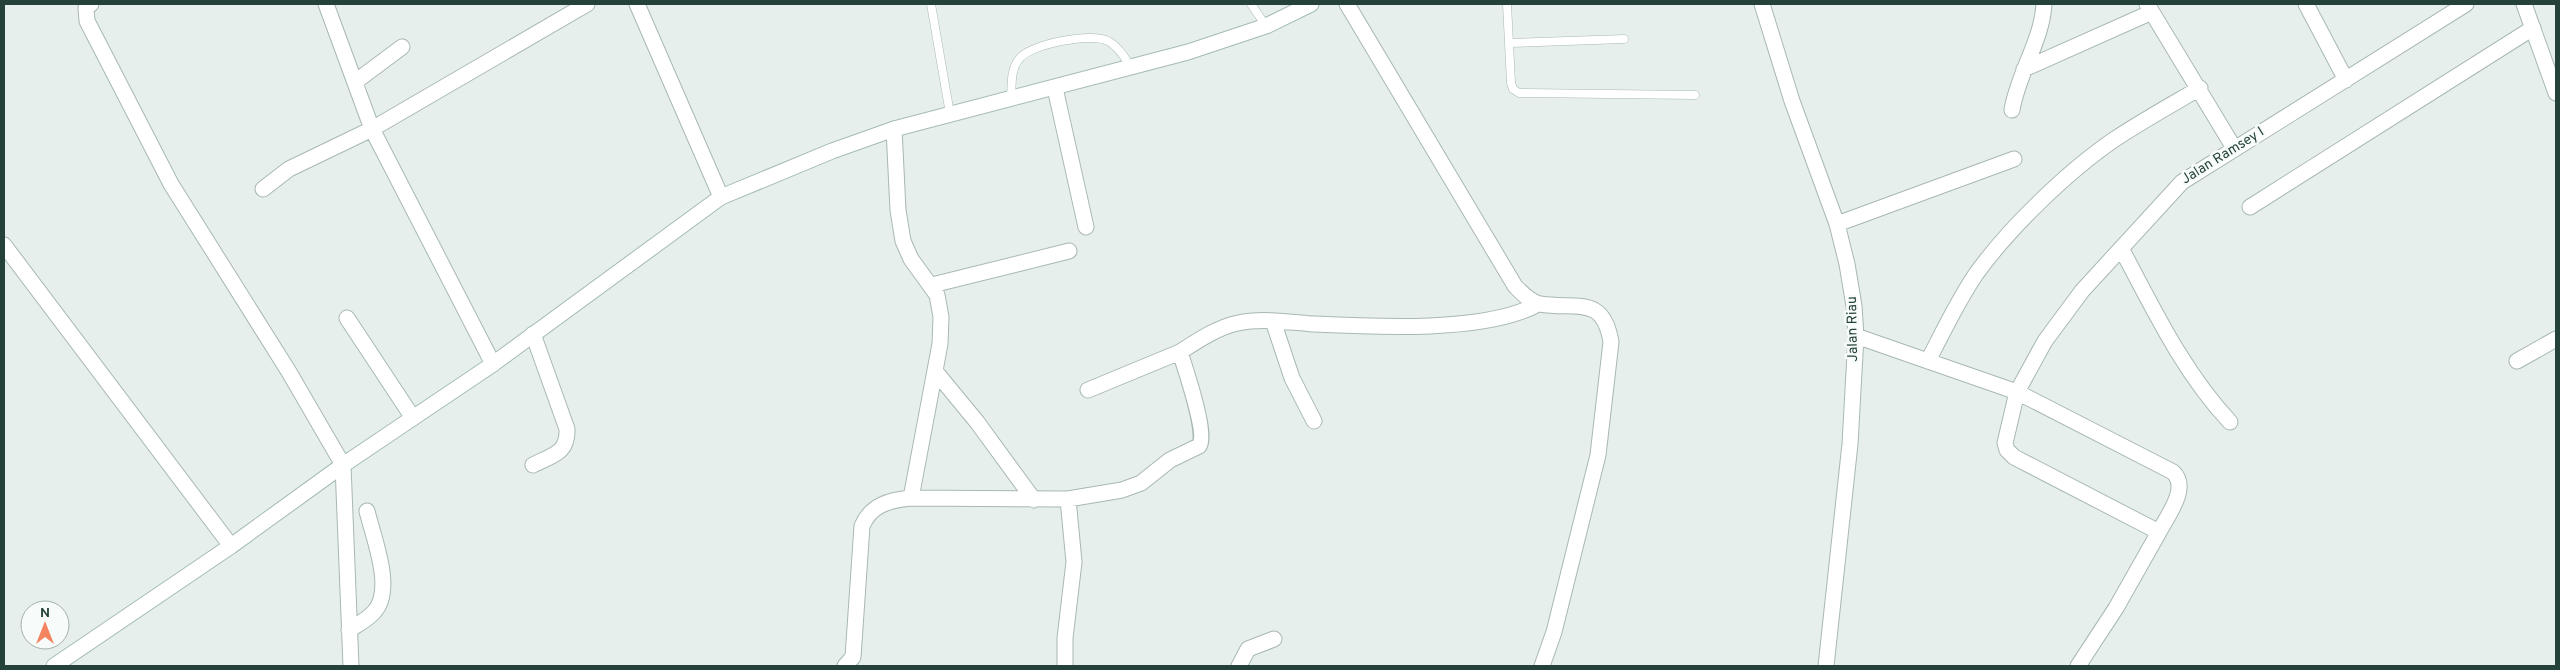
<svg xmlns="http://www.w3.org/2000/svg" width="2560" height="670" font-family="Overpass,sans-serif">
<style>
.lines{fill:none;stroke-linecap:round;stroke-linejoin:round}
.service-casing{stroke:#a8b8b2;stroke-width:9}
.minor-casing{stroke:#a8b8b2;stroke-width:17}
.tertiary-casing{stroke:#a8b8b2;stroke-width:17}
.secondary-casing{stroke:#a4bbb3;stroke-width:17}
.service{stroke:#fff;stroke-width:8}
.minor{stroke:#fff;stroke-width:15}
.tertiary{stroke:#fff;stroke-width:15}
.secondary{stroke:#fff;stroke-width:15}
.labels{text-anchor:middle;dominant-baseline:central;stroke-width:5;stroke-linejoin:round;paint-order:stroke}
.street-label{font-size:14px;fill:#24423a;stroke:#f7fbf9}
</style>
<rect width="100%" height="100%" fill="#e6efeb"/>
<g class="lines">
<g class="service-casing">
<path id="service" d="M 931,4 L 950,114
M 1251,4 L 1266,26
M 1507,4 L 1511,83 L 1513,89 L 1519,93 L 1695,95
M 1510,43 L 1624,39
M 1011,99 C 1012,85 1010,69 1020,58 C 1031,44 1093,32 1108,41 C 1118,46 1125,58 1131,67"/>
</g>
<g class="minor-casing">
<path id="minor" d="M 91,4 L 86,8 L 87,21 L 171,184 L 289,372 L 343,465 L 351,666
M 326,4 L 372,129 L 493,364
M 637,4 L 721,197
M 1347,4 L 1515,286 C 1522,293 1530,302 1540,304 C 1576,310 1603,294 1611,342 L 1598,455 L 1554,632 L 1542,666
M 1762,4 L 1792,101 L 1837,224 L 1847,264 L 1854,306 L 1856,336 L 1850,444 L 1826,666
M 2147,4 L 2234,148
M 2306,4 L 2346,80
M 2024,69 L 2152,12
M 355,82 L 402,47
M 1055,88 L 1086,227
M 2012,110 C 2018,73 2042,41 2044,4
M 894,129 L 898,210 L 903,241 L 911,259 L 937,295 L 941,317 L 940,344 L 911,498
M 263,189 L 289,169 L 372,129 L 587,4
M 2250,207 L 2533,28
M 1837,224 L 2014,159
M 4,245 L 231,546
M 2121,248 C 2153,308 2183,372 2230,422
M 932,285 L 1069,251
M 347,318 L 413,418
M 1273,321 L 1292,378 L 1314,421
M 533,334 L 567,429 C 568,454 552,455 533,465
M 1856,336 L 2017,392 L 2173,472 C 2190,488 2167,516 2159,532
M 1928,361 C 1943,332 1957,302 1976,274 C 2009,228 2068,171 2115,139 C 2142,121 2171,105 2200,88
M 2517,361 L 2556,339
M 935,371 L 977,422 L 1034,500
M 1088,390 L 1180,352
M 349,630 C 357,625 368,619 374,612 C 395,590 373,537 367,511
M 845,666 L 853,657 L 862,526 C 871,505 889,500 911,498 L 1068,499 L 1122,490 L 1141,483 L 1170,460 L 1199,446 C 1208,435 1185,368 1180,352 C 1197,341 1218,327 1238,323 C 1262,318 1289,322 1313,324 C 1373,327 1487,333 1538,304
M 1065,666 L 1065,638 L 1074,562 L 1068,499
M 1239,666 L 1248,649 L 1274,639
M 2078,666 L 2116,608 L 2159,532 L 2014,457 L 2007,450 L 2005,443 L 2017,392 L 2045,341 L 2082,291 L 2182,182 L 2466,4"/>
</g>
<g class="tertiary-casing">
<path id="tertiary" d="M 2524,4 L 2556,93"/>
</g>
<g class="secondary-casing">
<path id="secondary" d="M 54,666 L 231,546 L 343,465 L 493,364 L 721,197 L 832,151 L 894,129 L 1188,52 L 1266,26 L 1311,4"/>
</g>
<use href="#service" class="service"/>
<use href="#minor" class="minor"/>
<use href="#tertiary" class="tertiary"/>
<use href="#secondary" class="secondary"/>
</g>
<g class="labels">
<g class="street-label">
<text transform="translate(2223 156) rotate(-32)">Jalan Ramsey I</text>
<text transform="translate(1853 329) rotate(-91)">Jalan Riau</text>
</g>
</g>
<rect width="2560" height="670" fill="none" stroke="#24423a" stroke-width="10"/>
<g transform="translate(45 625)"><circle r="24" fill="#f7fbf9" stroke="#a3b1ad"/>
<path d="M0-4L9 19L0 12L-9 19Z" fill="#f4845f"/>
<text y="-8" font-size="14" font-weight="bold" text-anchor="middle" fill="#24423a">N</text>
</g>
</svg>
